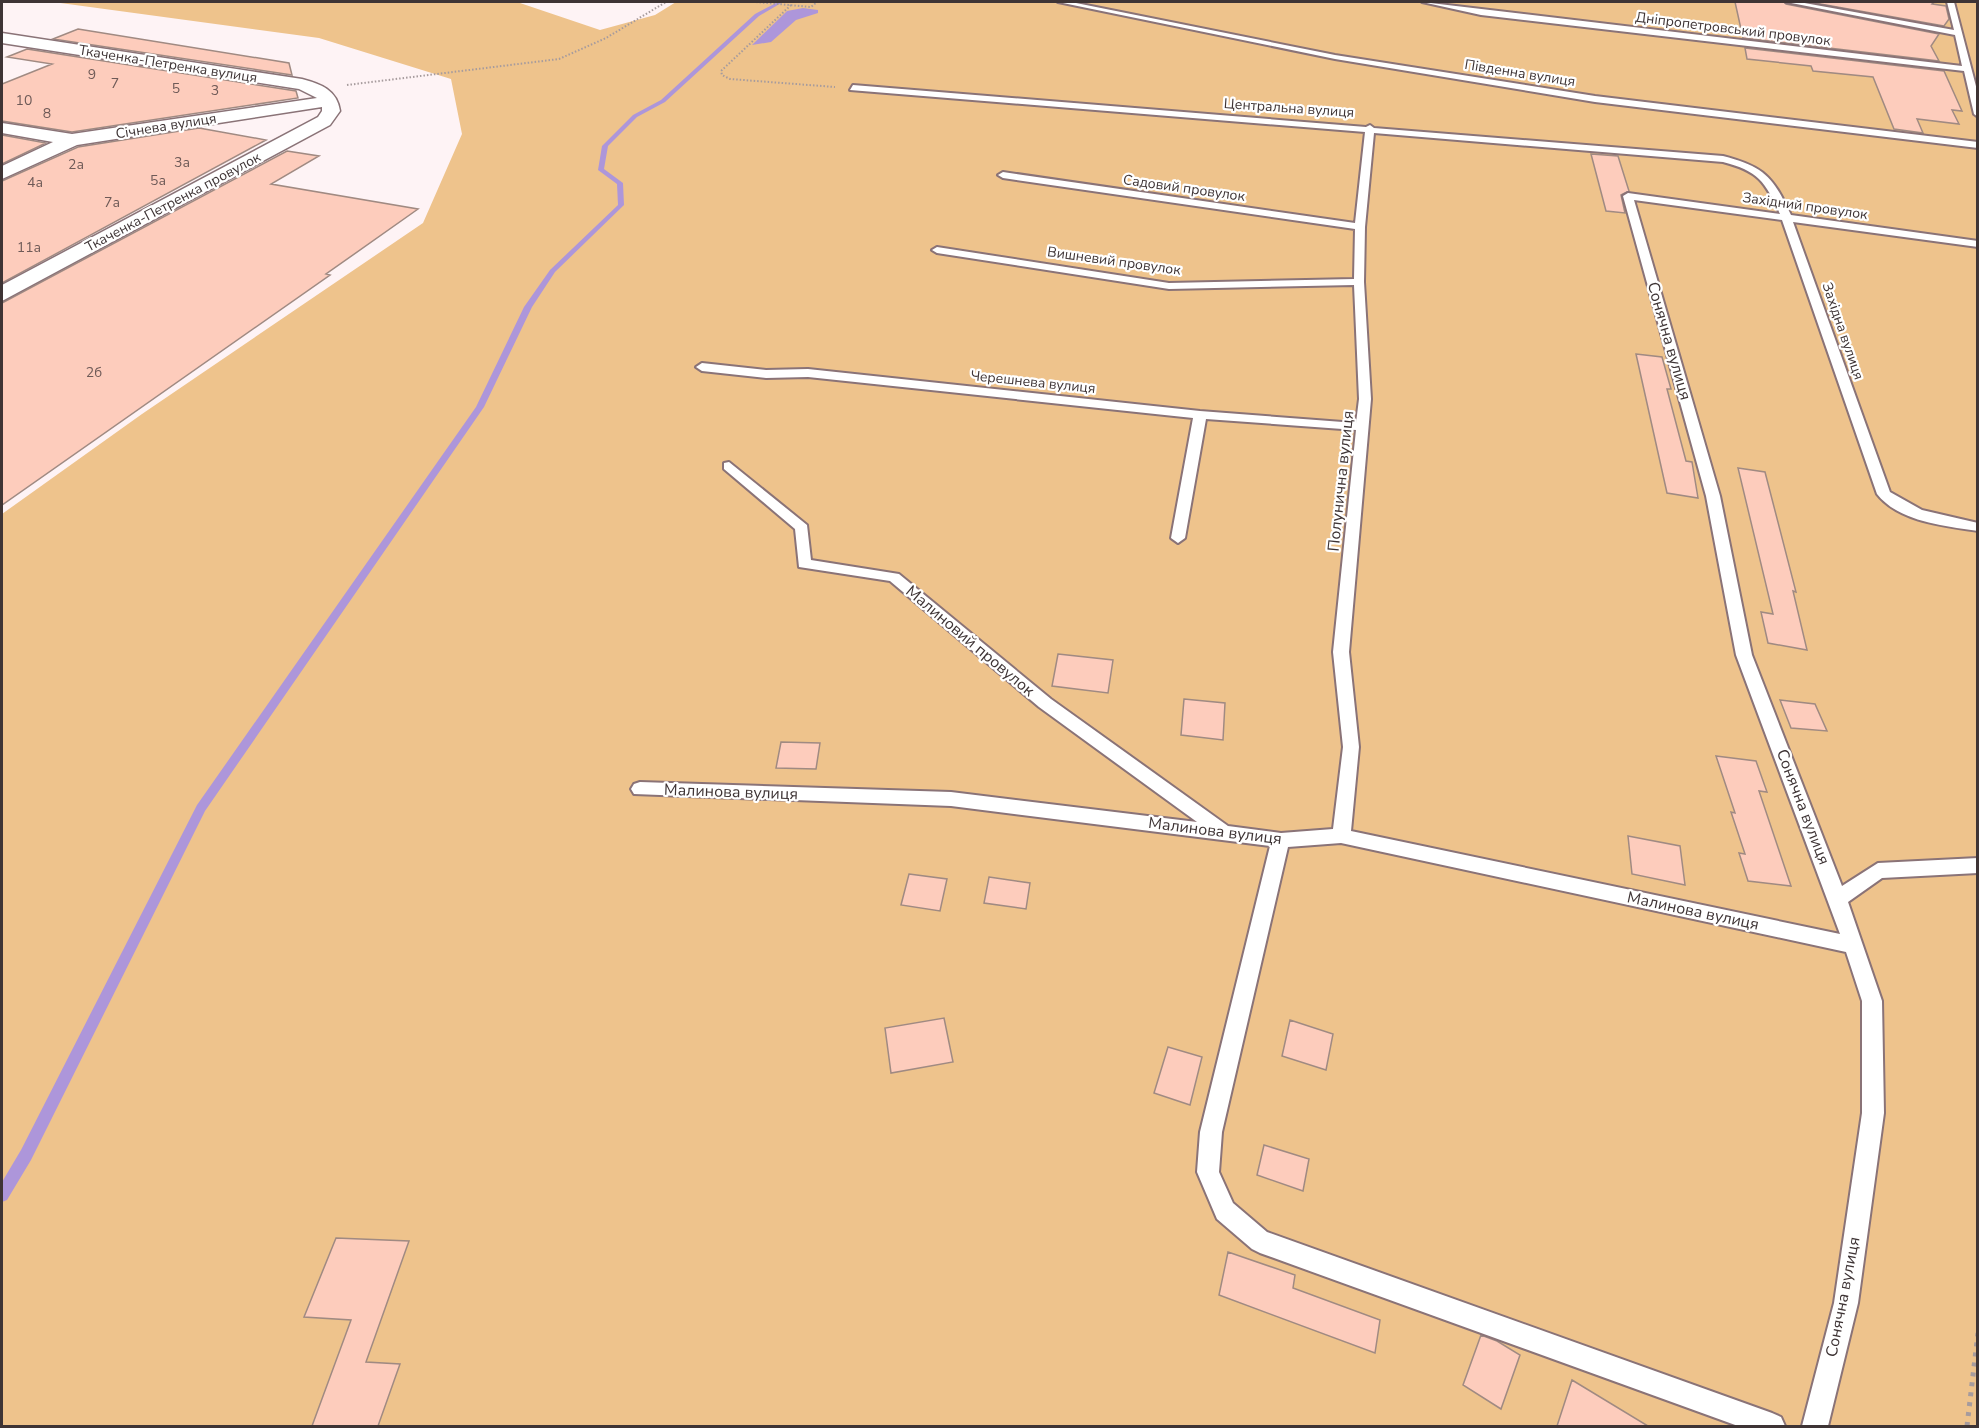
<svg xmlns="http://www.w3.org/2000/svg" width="1979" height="1428" font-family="'Nunito Sans',sans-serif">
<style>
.green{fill:#eec38c}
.water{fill:#ad96da}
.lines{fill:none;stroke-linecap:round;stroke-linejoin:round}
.stream{fill:#ad96da;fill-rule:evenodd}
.building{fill:#fdccbc;stroke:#a08a82;stroke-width:1.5}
.service-casing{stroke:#8a7377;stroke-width:4}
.minor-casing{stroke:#8a7377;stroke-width:3}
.path-far1{stroke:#a69b9d;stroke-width:2;stroke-dasharray:1.5 2;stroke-linecap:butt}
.path{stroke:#a69b9d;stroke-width:5;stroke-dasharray:4 6;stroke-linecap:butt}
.service{fill:#fff;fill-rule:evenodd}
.minor{fill:#fff;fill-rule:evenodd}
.labels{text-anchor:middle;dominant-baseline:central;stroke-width:4.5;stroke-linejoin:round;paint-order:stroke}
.far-street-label{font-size:14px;fill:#3e3435;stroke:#fff}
.number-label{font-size:14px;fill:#6e5a57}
.street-label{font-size:16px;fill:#3e3435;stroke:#fff}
</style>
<rect width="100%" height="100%" fill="#fef3f5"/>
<path class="green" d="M 53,2 L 517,2 L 600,30 L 655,15 L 676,2 L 1977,2 L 1977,1426 L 2,1426 L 2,514 L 142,414 L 423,223 L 462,134 L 451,79 L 319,38 Z"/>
<path class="water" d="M 803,8 L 818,10 L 818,13 L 796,20 L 771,42 L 752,45 L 787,11 Z"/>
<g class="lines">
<path class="stream" d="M 778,2 L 783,2 L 759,16 L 665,102 L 637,117 L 608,146 L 604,169 L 623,183 L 624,205 L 555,272 L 532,307 L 484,407 L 205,811 L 31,1160 L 7,1200 L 2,1202 L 2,1182 L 21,1150 L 197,805 L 476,407 L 524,307 L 550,270 L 618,205 L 617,184 L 598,170 L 602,146 L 633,115 L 661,100 L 755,14 Z"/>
</g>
<path class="building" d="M 1735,2 L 1784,2 L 1786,4 L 1939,34 L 1931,46 L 1939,61 L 1743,38 Z
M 1809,2 L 1934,2 L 1932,4 L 1946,6 L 1949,19 L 1944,26 Z
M 78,29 L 289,63 L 292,75 L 53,39 Z
M 1745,48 L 1944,71 L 1962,111 L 1952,110 L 1959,124 L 1917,119 L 1923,133 L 1894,129 L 1873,77 L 1813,71 L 1811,66 L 1747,59 Z
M 27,49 L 296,91 L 298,98 L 72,132 L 2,121 L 2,84 L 52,64 L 7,57 Z
M 199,128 L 266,140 L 2,283 L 2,181 L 78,147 Z
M 2,135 L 46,143 L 2,164 Z
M 287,151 L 319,156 L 271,184 L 418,209 L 326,274 L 330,275 L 2,505 L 2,303 Z
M 1591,154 L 1618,156 L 1629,191 L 1621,195 L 1625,213 L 1606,211 Z
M 1636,354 L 1662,357 L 1671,389 L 1667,389 L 1686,461 L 1692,462 L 1698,498 L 1667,493 Z
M 1738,468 L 1765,472 L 1796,592 L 1793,591 L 1807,650 L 1768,643 L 1761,612 L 1773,614 Z
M 1058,654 L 1113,660 L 1108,693 L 1052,686 Z
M 1184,699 L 1225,703 L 1223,740 L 1181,735 Z
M 1780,700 L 1815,704 L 1827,731 L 1791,728 Z
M 781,742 L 820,743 L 816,769 L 776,768 Z
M 1716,756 L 1756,761 L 1767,792 L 1759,791 L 1791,886 L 1748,881 L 1739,853 L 1745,854 L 1731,812 L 1735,813 Z
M 1628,836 L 1680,846 L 1685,885 L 1632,874 Z
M 909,874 L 947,879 L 940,911 L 901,905 Z
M 989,877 L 1030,883 L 1026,909 L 984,903 Z
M 944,1018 L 953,1062 L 891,1073 L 885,1028 Z
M 1290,1020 L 1333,1034 L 1326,1070 L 1282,1056 Z
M 1168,1047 L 1202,1057 L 1190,1105 L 1154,1093 Z
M 1264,1145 L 1309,1159 L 1303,1191 L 1257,1175 Z
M 336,1238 L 409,1241 L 366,1362 L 400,1364 L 378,1426 L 312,1426 L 351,1320 L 304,1317 Z
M 1228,1252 L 1295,1275 L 1293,1288 L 1380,1320 L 1375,1353 L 1219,1295 Z
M 1481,1335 L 1497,1341 L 1520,1355 L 1501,1409 L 1463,1385 Z
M 1572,1380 L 1648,1426 L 1557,1426 Z"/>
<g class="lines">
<g class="service-casing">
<path id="service" d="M 1058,2 L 1071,2 L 1335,55 L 1595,96 L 1978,142 L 1978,148 L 1595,102 L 1335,59 Z
M 1422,2 L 1962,66 L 1955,35 L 1786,2 L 1799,2 L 1954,30 L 1947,2 L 1954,2 L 1978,94 L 1978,117 L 1974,114 L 1964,71 L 1481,15 Z
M 853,85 L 1366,127 L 1370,125 L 1374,128 L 1723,156 C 1765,167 1773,177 1791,215 L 1978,241 L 1978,247 L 1793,222 L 1890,492 L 1922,510 L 1978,523 L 1978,531 C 1945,526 1899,522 1877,494 L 1782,220 L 1634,200 L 1720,496 L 1752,655 L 1842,886 L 1878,863 L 1978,858 L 1978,873 L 1882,878 L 1848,902 L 1882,1001 L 1884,1113 L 1858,1303 L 1828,1426 L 1802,1426 L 1834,1303 L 1862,1113 L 1862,1001 L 1846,952 L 1341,843 L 1288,847 L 1222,1132 L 1219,1172 L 1233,1203 L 1267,1232 L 1772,1413 L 1781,1417 L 1785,1426 L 1738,1426 L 1260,1253 L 1252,1249 L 1217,1219 L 1197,1172 L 1200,1132 L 1270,846 L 951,806 L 634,794 L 631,789 L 634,784 L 640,782 L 951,792 L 1197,822 L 1039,707 L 890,581 L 799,567 L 795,529 L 724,469 L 724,463 L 729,462 L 807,525 L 811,560 L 899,574 L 1051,699 L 1228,826 L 1281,833 L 1333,829 L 1343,747 L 1333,652 L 1356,430 L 1206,419 L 1185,538 L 1178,543 L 1171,538 L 1193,418 L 808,377 L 766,378 L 702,371 L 696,367 L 702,363 L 766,370 L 808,369 L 1200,411 L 1356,423 L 1359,399 L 1354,285 L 1169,289 L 937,253 L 932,250 L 937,247 L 1169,283 L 1354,279 L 1355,229 L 1003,178 L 998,175 L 1003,172 L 1355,223 L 1365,132 L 850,90 ZM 1374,133 L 1723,162 C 1758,171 1765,181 1780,214 L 1628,193 L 1623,196 L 1706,496 L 1736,655 L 1840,934 L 1351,831 L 1359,747 L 1349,652 L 1371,399 L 1364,282 L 1365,227 Z"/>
</g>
<g class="minor-casing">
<path id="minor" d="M 2,33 L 302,79 C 321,84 337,90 340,111 L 330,125 L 2,301 L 2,285 L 318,117 L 322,111 L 322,107 L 77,145 L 2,179 L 2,166 L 53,142 L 2,133 L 2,123 L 72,134 L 317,98 L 299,89 L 2,43 Z"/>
</g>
<path class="path-far1" d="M 756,2 L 811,7 L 817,2
M 791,5 L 721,71 L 722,75 L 730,79 L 835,87
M 347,85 L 559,59 L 606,38 L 666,2"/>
<path class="path" d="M 1967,1426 L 1978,1333"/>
<use href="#service" class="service"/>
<use href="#minor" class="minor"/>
</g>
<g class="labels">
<g class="far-street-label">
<text transform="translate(1733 29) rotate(7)">Дніпропетровський провулок</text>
<text transform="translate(168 64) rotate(9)">Ткаченка-Петренка вулиця</text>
<text transform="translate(1520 73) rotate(9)">Південна вулиця</text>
<text transform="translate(1289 108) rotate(4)">Центральна вулиця</text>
<text transform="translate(166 126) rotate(-9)">Січнева вулиця</text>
<text transform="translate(1184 188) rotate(8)">Садовий провулок</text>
<text transform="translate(173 202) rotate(-28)">Ткаченка-Петренка провулок</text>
<text transform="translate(1805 206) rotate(8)">Західний провулок</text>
<text transform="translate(1114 261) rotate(8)">Вишневий провулок</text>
<text transform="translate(1843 331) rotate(71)">Західна вулиця</text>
<text transform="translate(1033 382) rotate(6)">Черешнева вулиця</text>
</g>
<g class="number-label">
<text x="92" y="74">9</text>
<text x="115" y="83">7</text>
<text x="176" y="88">5</text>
<text x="215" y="90">3</text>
<text x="24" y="100">10</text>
<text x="47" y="113">8</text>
<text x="182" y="162">3а</text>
<text x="76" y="164">2а</text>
<text x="158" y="180">5а</text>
<text x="35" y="182">4а</text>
<text x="112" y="202">7а</text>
<text x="29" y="247">11а</text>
<text x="94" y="372">2б</text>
</g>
<g class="street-label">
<text transform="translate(1669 341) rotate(74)">Сонячна вулиця</text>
<text transform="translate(1341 481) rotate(-84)">Полунична вулиця</text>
<text transform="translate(970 641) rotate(40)">Малиновий провулок</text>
<text transform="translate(731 792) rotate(2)">Малинова вулиця</text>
<text transform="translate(1803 807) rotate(69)">Сонячна вулиця</text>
<text transform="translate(1215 831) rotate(7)">Малинова вулиця</text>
<text transform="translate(1693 911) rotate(12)">Малинова вулиця</text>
<text transform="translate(1843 1297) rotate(-79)">Сонячна вулиця</text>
</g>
</g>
<rect width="1979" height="1428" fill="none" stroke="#3e3435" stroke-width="6"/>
</svg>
